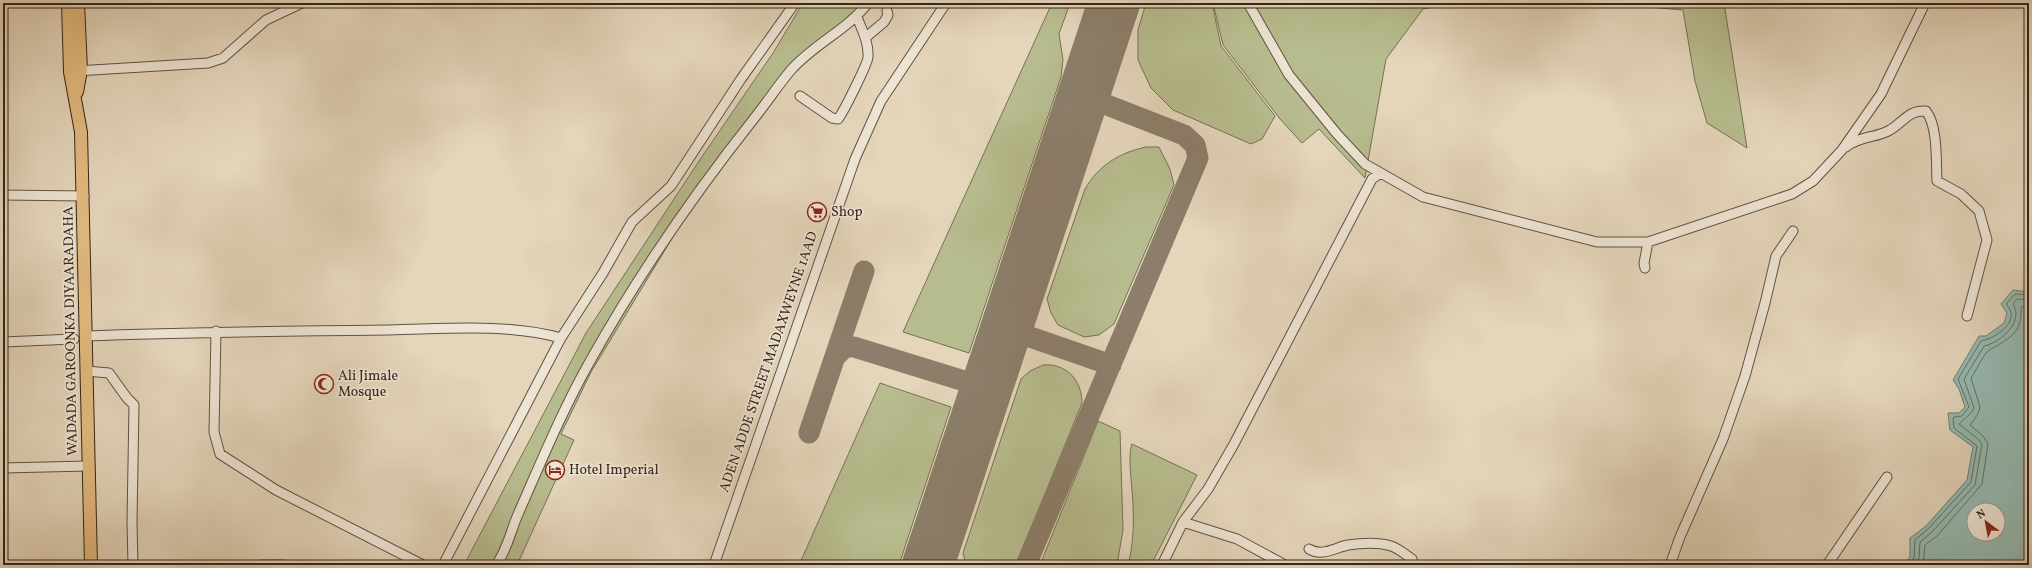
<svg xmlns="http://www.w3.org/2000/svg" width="2032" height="568" font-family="Vollkorn,serif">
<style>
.green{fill:#b7bc8e;stroke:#767154}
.water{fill:#95b9b0;stroke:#6e7e74;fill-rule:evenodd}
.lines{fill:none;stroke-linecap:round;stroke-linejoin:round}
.shore{stroke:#647064;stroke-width:1}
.taxiway{stroke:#8c7e6a;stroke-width:21}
.runway{stroke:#8c7e6a;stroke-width:52}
.minor-casing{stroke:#605242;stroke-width:11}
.major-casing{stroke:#342619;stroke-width:14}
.minor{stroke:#ede4d3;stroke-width:9}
.major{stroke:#e2ba7e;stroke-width:12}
.labels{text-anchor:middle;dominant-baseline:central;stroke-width:3.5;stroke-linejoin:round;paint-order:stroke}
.poi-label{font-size:14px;fill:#342619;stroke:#ede4d3;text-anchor:start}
.street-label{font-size:14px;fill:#342619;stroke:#ede4d3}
</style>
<rect width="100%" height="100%" fill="#e4d5bb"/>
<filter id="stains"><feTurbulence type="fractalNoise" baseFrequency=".005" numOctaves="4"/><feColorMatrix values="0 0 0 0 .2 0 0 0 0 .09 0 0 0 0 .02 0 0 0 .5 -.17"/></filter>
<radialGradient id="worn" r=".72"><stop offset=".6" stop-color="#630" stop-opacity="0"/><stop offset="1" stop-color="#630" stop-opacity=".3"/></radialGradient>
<path class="green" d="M 803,3 L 866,3 L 801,62 L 702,189 L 591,372 L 561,434 L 574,440 L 517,565 L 464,565 L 586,333 L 697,164 L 773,53 Z
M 1052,3 L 1070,3 L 1059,34 L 1063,60 L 1061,77 L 969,353 L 903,332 Z
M 1146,3 L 1212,3 L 1221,46 L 1275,116 L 1262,139 L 1251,144 L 1173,110 L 1151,88 L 1138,60 L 1138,30 Z
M 1213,3 L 1454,3 L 1423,9 L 1386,59 L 1365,178 L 1319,129 L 1302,143 L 1280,119 L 1223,45 Z
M 1600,3 L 1724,3 L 1747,148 L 1707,123 L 1695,81 L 1683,10 Z
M 1146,147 L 1159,147 L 1170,169 L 1174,185 L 1114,324 L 1099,335 L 1084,337 L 1058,325 L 1051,313 L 1047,299 L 1085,189 C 1099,165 1119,153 1146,147 Z
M 1043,365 C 1066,363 1082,380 1082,403 L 1016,565 L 966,565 L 963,553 L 1021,379 L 1030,371 Z
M 880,383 L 951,407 L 899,565 L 799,565 Z
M 1098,421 L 1120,431 L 1123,530 L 1117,565 L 1040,565 Z
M 1132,444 L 1197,475 L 1151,565 L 1128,565 C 1133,546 1134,526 1133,506 C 1133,492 1127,455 1132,444 Z"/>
<path class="water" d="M 2013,290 L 2029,292 L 2029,565 L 1904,565 L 1910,557 L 1910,538 L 1926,526 L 1967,480 L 1973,447 L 1950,430 L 1948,413 L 1959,413 L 1965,407 L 1959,389 L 1953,380 L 1979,336 L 1986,336 L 2004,323 L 2007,313 L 2001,304 ZM 1974,510 L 1998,510 L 1998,534 L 1974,534 Z"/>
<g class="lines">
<path class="shore" d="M 1909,565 L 1914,558 L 1915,540 L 1929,528 L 1971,482 L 1977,446 L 1954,428 L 1953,419 L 1954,417 L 1962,416 L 1969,407 L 1958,379 L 1981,341 C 1992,339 2014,327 2011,312 C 2010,308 2007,307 2007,303 L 2015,294 L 2029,295
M 1915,565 L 1919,558 L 1920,542 L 1932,532 L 1975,485 L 1982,444 L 1978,439 L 1959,424 L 1971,413 L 1974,408 L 1964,379 L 1984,346 C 1998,343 2016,329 2016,313 C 2016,309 2014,307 2013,304 L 2017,299 L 2029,300
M 1923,565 L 1925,545 L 1937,536 L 1982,484 L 1988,444 L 1983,436 L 1970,425 L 1978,414 L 1980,407 L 1971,378 C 1975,373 1983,355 1988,351 C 2007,339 2023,335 2021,307 L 2029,306"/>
<path class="taxiway" d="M 1007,329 L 1111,365
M 835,357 L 845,347 L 854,347 L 987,388
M 809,433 L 864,271
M 1026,565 L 1198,158 L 1195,145 L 1184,135 L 1084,96"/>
<path class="runway" d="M 928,565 L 1114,3"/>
<g class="minor-casing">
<path id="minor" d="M 1248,3 L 1289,75 L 1337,134 L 1365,164 L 1423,197 L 1597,242 L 1648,242 L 1792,194 L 1813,181 L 1842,150 L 1881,94 L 1925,3
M 865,38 L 884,22 L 888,15 L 887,11
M 76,71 L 208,63 L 223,58 L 266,20 L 302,3
M 800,96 L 832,118 L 838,119 C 843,113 868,63 868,57 C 869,43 862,30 857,17
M 1846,147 C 1859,136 1877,138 1890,130 C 1904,122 1908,110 1926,111 C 1938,126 1936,161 1937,181 L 1961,194 L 1979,211 L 1987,240 L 1967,316
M 3,195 L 84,196
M 1645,268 L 1644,263 L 1648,242
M 216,331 L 214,432 L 220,454 L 276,490 L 423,565
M 85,336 C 187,332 287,331 389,330 C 445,329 506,323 561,338
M 3,342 L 74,339
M 86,371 L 109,373 L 127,398 L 134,405 L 132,522 L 133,565
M 3,468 L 88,466
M 1183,522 L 1237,539 L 1285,565
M 1309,549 C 1322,557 1334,548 1348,545 C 1362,543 1377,542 1391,546 C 1398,548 1406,555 1412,559 L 1413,565
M 261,565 L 285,565
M 443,565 L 561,338 L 603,273 L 632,222 L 671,186 L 741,79 L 795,3
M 496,565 C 508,549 511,529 519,512 C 541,462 562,411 589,363 C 637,277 694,194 756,116 C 768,101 779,84 791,70 C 814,44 847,30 868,3
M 714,565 L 855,159 L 881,101 L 946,3
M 1162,565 L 1183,522 L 1208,489 L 1234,444 L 1372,179 L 1379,174
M 1670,565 L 1680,537 L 1723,439 L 1745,376 L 1765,303 L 1776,256 L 1793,231
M 1827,565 L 1887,477"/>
</g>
<g class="major-casing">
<path id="major" d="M 68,3 L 70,72 L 81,132 L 91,565
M 77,92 L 81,70 L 78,3"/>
</g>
<use href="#minor" class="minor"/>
<use href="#major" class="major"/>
</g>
<defs>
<g id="supermarket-ring" transform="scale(1)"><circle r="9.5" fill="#ede4d3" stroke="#8f2418" stroke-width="1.5"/><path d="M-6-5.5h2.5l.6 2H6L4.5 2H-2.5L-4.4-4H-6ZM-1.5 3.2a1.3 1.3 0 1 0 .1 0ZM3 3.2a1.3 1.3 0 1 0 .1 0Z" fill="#8f2418"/></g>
<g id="mosque-ring" transform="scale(1)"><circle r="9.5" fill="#ede4d3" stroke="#8f2418" stroke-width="1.5"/><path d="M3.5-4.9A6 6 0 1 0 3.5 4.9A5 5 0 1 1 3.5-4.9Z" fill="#8f2418"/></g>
<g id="hotel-ring" transform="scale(1)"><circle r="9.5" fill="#ede4d3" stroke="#8f2418" stroke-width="1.5"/><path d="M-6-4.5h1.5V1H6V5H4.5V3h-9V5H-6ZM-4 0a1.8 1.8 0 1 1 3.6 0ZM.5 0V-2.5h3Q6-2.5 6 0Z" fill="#8f2418"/></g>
</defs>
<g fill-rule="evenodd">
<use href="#supermarket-ring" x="817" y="212"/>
<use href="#mosque-ring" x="324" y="384"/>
<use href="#hotel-ring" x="555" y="470"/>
</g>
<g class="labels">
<g class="poi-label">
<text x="831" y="212">Shop</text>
<text x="338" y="376">Ali Jimale<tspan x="338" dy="16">Mosque</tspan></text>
<text x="569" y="470">Hotel Imperial</text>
</g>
<g class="street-label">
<text transform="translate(71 331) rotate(-91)">WADADA GAROONKA DIYAARADAHA</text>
<text transform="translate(769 362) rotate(-71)">ADEN ADDE STREET MADAXWEYNE 1AAD</text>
</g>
</g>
<rect width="2032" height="568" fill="none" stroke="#e4d5bb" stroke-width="16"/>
<rect x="4" y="4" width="2024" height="560" fill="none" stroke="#342619" stroke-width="2"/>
<rect x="8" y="8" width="2016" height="552" fill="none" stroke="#342619"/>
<g transform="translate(1986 522) rotate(328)"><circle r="19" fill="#ede4d3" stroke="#a39889"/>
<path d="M0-3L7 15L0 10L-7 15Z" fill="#8f2418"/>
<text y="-6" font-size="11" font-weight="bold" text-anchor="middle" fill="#342619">N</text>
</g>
<rect width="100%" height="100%" filter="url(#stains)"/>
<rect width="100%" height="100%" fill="url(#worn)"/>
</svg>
